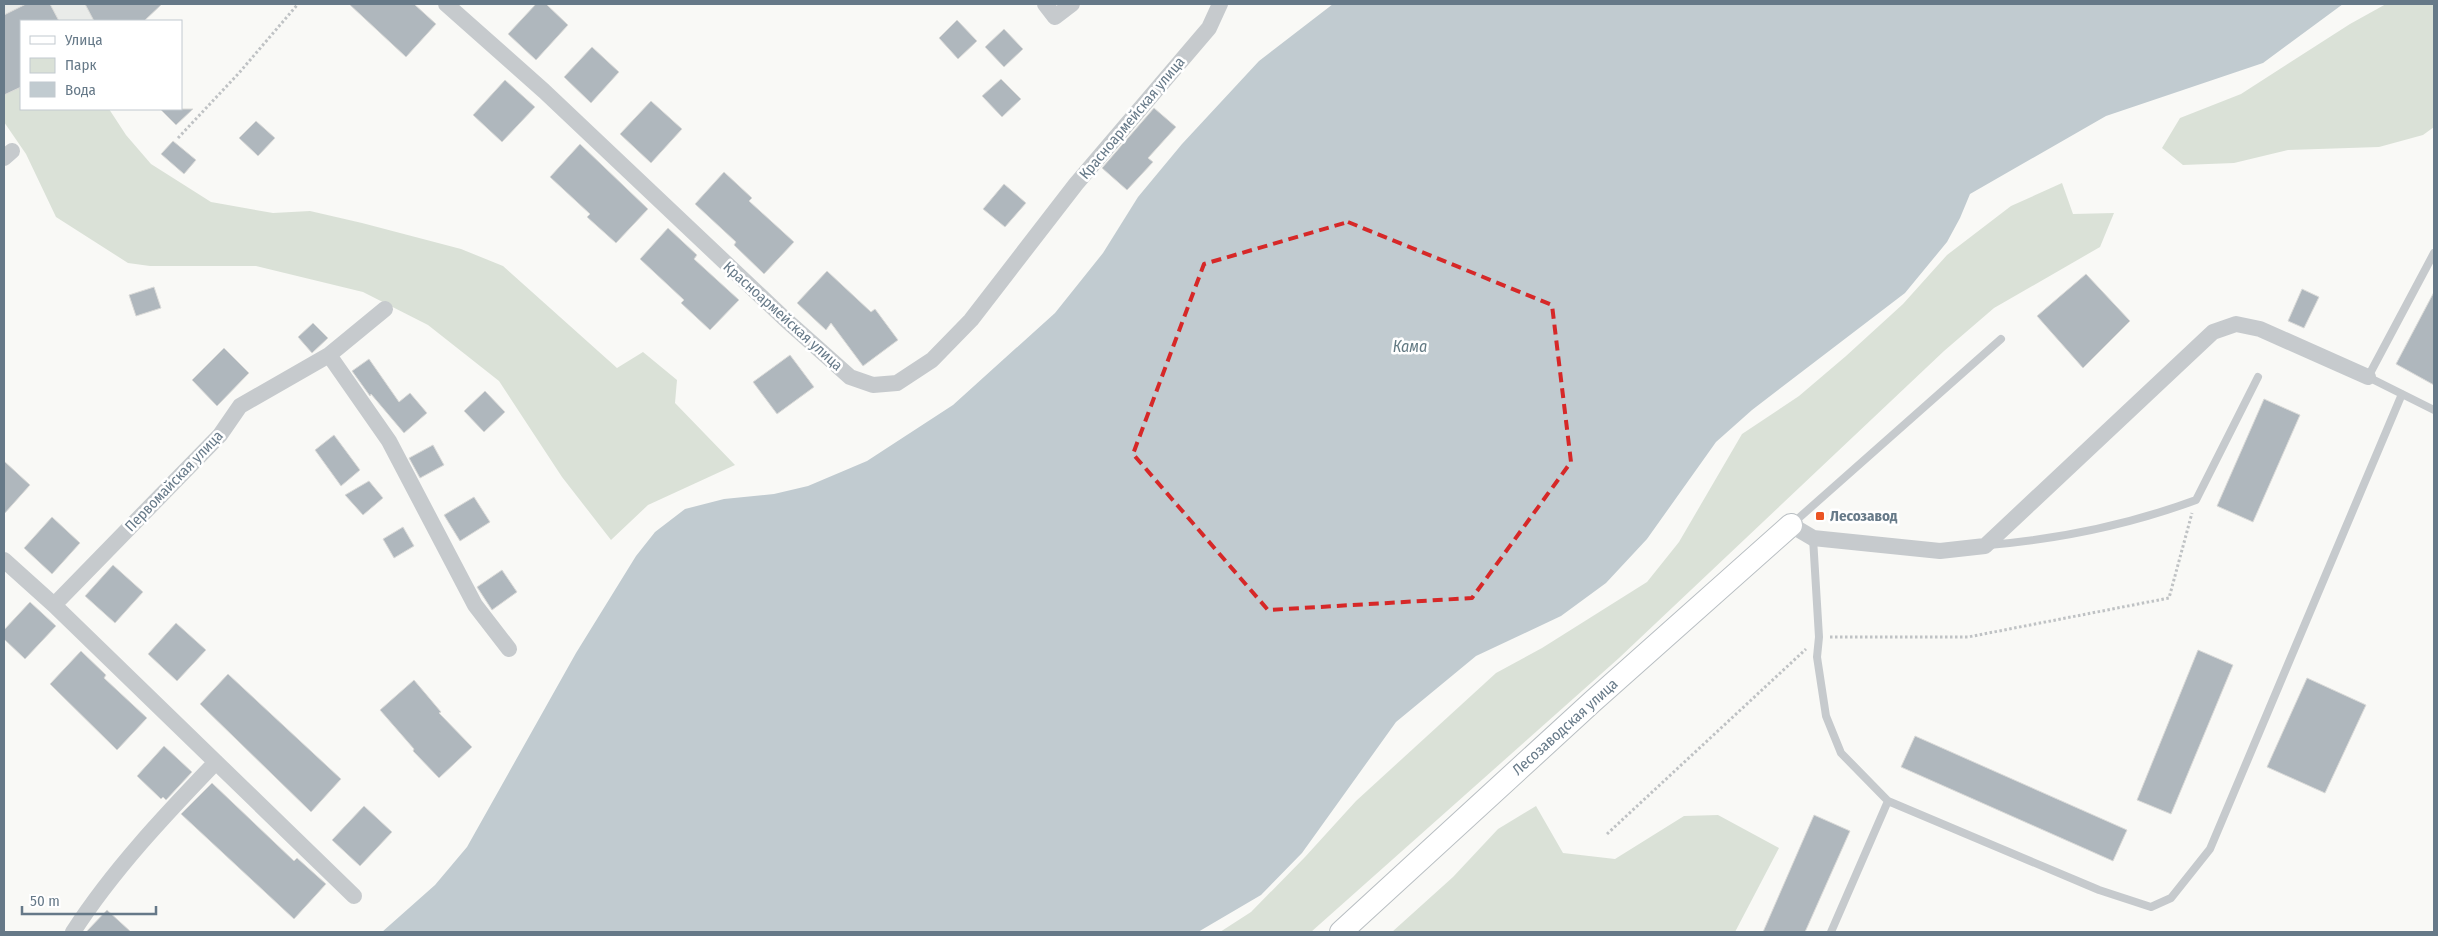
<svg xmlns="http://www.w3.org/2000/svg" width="2438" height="936" font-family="'Fira Sans Condensed',sans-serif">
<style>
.built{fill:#e9ebe9}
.green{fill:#dae1d7}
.water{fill:#c1cbd0}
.building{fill:#afb7bd;stroke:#dadad8}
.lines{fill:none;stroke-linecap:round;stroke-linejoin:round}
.secondary-casing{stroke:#b8bec2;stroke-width:24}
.path{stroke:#bfc2c4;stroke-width:3;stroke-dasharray:2.5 2.5;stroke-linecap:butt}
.lane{stroke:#c6cacd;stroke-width:8}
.street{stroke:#c6cacd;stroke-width:16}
.secondary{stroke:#fff;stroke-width:22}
.marked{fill:none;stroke:#d62828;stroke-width:4;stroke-dasharray:10 6;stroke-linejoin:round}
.poi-dot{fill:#eb5424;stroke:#fff;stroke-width:2}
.labels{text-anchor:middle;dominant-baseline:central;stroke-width:5;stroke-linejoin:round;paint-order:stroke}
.street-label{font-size:15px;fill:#667988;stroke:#fff}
.poi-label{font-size:15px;font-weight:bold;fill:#667988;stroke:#fff;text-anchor:start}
.water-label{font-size:16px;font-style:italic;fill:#637a83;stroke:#fff}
</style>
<rect width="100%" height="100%" fill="#f9f9f6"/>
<path class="built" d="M 4,4 L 162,4 L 144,21 L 21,21 L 21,87 L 4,95 Z"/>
<path class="green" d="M 2386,4 L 2434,4 L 2434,127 L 2423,135 L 2379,147 L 2288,150 L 2234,163 L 2183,165 L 2162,148 L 2180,118 L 2241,94 L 2350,24 Z
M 21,87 L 21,109 L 109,109 L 126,135 L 151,164 L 211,202 L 273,213 L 310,211 L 362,223 L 461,249 L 503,266 L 617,368 L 643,352 L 677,380 L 675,403 L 735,465 L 648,505 L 611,540 L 562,477 L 499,381 L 428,325 L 363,292 L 256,266 L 150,266 L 128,263 L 56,217 L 26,154 L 4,122 L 4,95 Z
M 2062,183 L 2073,214 L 2114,213 L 2100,247 L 1994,308 L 1944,351 L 1619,658 L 1311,932 L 1220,932 L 1251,912 L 1305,857 L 1356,801 L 1496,673 L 1542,648 L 1647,582 L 1679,542 L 1742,434 L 1799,396 L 1846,356 L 1903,304 L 1947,255 L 2011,206 Z
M 1536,806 L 1563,853 L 1615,859 L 1684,816 L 1718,815 L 1779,848 L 1735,932 L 1392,932 L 1453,877 L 1498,829 Z"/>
<path class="water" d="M 1333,4 L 2343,4 L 2263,63 L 2106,116 L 1970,194 L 1960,218 L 1947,242 L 1905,293 L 1752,410 L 1716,442 L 1647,539 L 1606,583 L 1561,616 L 1476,656 L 1396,722 L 1302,853 L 1261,895 L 1198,932 L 382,932 L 435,885 L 467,847 L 576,653 L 636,556 L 655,532 L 685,509 L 724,499 L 774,494 L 808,486 L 867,461 L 953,405 L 1055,313 L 1103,253 L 1138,197 L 1182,144 L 1259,61 Z"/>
<path class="building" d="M 26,4 L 50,4 L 59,21 L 21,21 L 21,87 L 4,95 L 4,15 Z
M 85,4 L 162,4 L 144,21 L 94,21 Z
M 349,4 L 414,4 L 436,24 L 406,57 Z
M 536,4 L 546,4 L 568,25 L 536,60 L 508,34 Z
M 957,20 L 977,41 L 958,59 L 939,38 Z
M 1004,29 L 1023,49 L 1004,67 L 985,47 Z
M 592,47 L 619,72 L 591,103 L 564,77 Z
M 1001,79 L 1021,99 L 1002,117 L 982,96 Z
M 505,80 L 535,107 L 502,142 L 473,115 Z
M 651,101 L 682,129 L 651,163 L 620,134 Z
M 1154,108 L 1176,127 L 1148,158 L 1153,162 L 1127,190 L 1102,168 Z
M 160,109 L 193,109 L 176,125 Z
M 256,121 L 275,138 L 258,156 L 239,138 Z
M 173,141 L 196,160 L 184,174 L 161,154 Z
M 580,144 L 648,209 L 616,243 L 587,217 L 590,214 L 550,177 Z
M 724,172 L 752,198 L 749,201 L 794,242 L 764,274 L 734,245 L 736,242 L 695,204 Z
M 1004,184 L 1026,203 L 1005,227 L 983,209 Z
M 668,228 L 697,255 L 694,259 L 739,300 L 710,330 L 681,303 L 684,300 L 640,259 Z
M 827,271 L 871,312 L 875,309 L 898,340 L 863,366 L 831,323 L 826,330 L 797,303 Z
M 2086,274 L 2130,321 L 2083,368 L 2037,316 Z
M 154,287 L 161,308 L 136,316 L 129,295 Z
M 2302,289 L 2319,297 L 2304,328 L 2288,321 Z
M 2434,292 L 2434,385 L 2396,364 Z
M 313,323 L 328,338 L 312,353 L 298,337 Z
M 224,348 L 249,373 L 217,406 L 192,380 Z
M 790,355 L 814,387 L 777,414 L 753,382 Z
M 369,359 L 399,402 L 410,393 L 427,413 L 404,433 L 371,394 L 370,396 L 352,371 Z
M 485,391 L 505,412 L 484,432 L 464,411 Z
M 2264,399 L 2300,415 L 2253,522 L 2217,506 Z
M 334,435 L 360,470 L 341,486 L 315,450 Z
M 433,445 L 444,465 L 420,478 L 409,458 Z
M 4,461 L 30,485 L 4,514 Z
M 369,481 L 383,498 L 363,515 L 345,495 Z
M 474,497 L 490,522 L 460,541 L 444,515 Z
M 52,517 L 80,543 L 52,574 L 24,548 Z
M 403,527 L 414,546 L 394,558 L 383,539 Z
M 113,565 L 143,592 L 115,623 L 85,596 Z
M 502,570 L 517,592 L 492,610 L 477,587 Z
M 30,602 L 56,626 L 25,659 L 4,639 L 4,630 Z
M 176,623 L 206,650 L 177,681 L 148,654 Z
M 2198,650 L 2233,665 L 2171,814 L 2137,800 Z
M 81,651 L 106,675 L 104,678 L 147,718 L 117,750 L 50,684 Z
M 228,674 L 341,779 L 311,812 L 200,704 Z
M 2307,678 L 2366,705 L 2325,793 L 2267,767 Z
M 414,680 L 441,712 L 439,713 L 472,747 L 439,778 L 413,751 L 414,749 L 380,710 Z
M 1915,736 L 2127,830 L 2113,861 L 1901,767 Z
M 164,746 L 192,772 L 166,800 L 163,797 L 161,799 L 137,776 Z
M 212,783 L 294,861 L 297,858 L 326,884 L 294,919 L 181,814 Z
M 364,806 L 392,832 L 360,866 L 332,840 Z
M 1814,815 L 1850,831 L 1805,932 L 1763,932 Z
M 107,910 L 131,932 L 86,932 Z"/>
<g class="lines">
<g class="secondary-casing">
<path id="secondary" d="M 1341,932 L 1592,702 L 1791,525"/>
</g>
<path class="path" d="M 178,138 L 239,73 L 298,4
M 1830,637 L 1968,637 L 2169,598 L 2192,513
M 1607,834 L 1806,649"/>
<path class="lane" d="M 2434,253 L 2368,377 L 2434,410
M 1792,524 L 2001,339
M 1813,538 L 1819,637 L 1817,657 L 1826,716 L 1841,753 L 1888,801 L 2099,890 L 2151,907 L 2171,898 L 2210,849 L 2402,394
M 1989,545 C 2059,539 2131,524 2196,500 L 2258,377
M 1831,932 L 1888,801"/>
<path class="street" d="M 446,4 L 544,91 L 786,320 L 850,377 L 873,385 L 897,383 L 932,360 L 971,320 L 1076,184 L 1209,28 L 1220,4
M 1045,4 L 1055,17 L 1072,4
M 4,158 L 12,151
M 329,355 L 389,441 L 475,605 L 509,649
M 1791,525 L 1813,538 L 1940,551 L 1985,546 L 2213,332 L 2236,324 L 2260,329 L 2368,377
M 4,560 L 54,605 L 354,896
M 54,605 L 220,435 L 240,406 L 329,355 L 385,309
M 73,932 C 113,870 165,815 216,762"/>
<use href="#secondary" class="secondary"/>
</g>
<path class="marked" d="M 1348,222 L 1552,305 L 1571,462 L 1472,598 L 1268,610 L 1133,454 L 1204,264 Z"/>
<rect class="poi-dot" x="1815" y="511" width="10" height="10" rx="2.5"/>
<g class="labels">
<g class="street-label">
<text transform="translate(1132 118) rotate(-50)">Красноармейская улица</text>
<text transform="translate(783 316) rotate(42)">Красноармейская улица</text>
<text transform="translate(174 481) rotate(-46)">Первомайская улица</text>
<text transform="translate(1565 727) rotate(-42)">Лесозаводская улица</text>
</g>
<g class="poi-label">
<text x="1830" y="516">Лесозавод</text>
</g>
<g class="water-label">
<text x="1410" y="346">Кама</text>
</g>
</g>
<rect width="2438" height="936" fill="none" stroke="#667988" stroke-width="10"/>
<rect x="20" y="20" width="162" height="90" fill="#ffffff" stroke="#c2c9cf"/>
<rect x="30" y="36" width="25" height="8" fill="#ffffff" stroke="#c2c9cf"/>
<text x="65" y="45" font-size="15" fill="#667988">Улица</text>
<rect x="30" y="58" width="25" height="15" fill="#dae1d7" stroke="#c2c9cf"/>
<text x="65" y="70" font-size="15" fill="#667988">Парк</text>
<rect x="30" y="82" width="25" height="15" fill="#c1cbd0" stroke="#c2c9cf"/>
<text x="65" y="95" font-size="15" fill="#667988">Вода</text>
<path d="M22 906v8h134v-8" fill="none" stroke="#667988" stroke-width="2.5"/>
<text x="30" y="906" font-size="15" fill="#667988" stroke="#ffffff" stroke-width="4" paint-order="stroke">50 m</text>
</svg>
